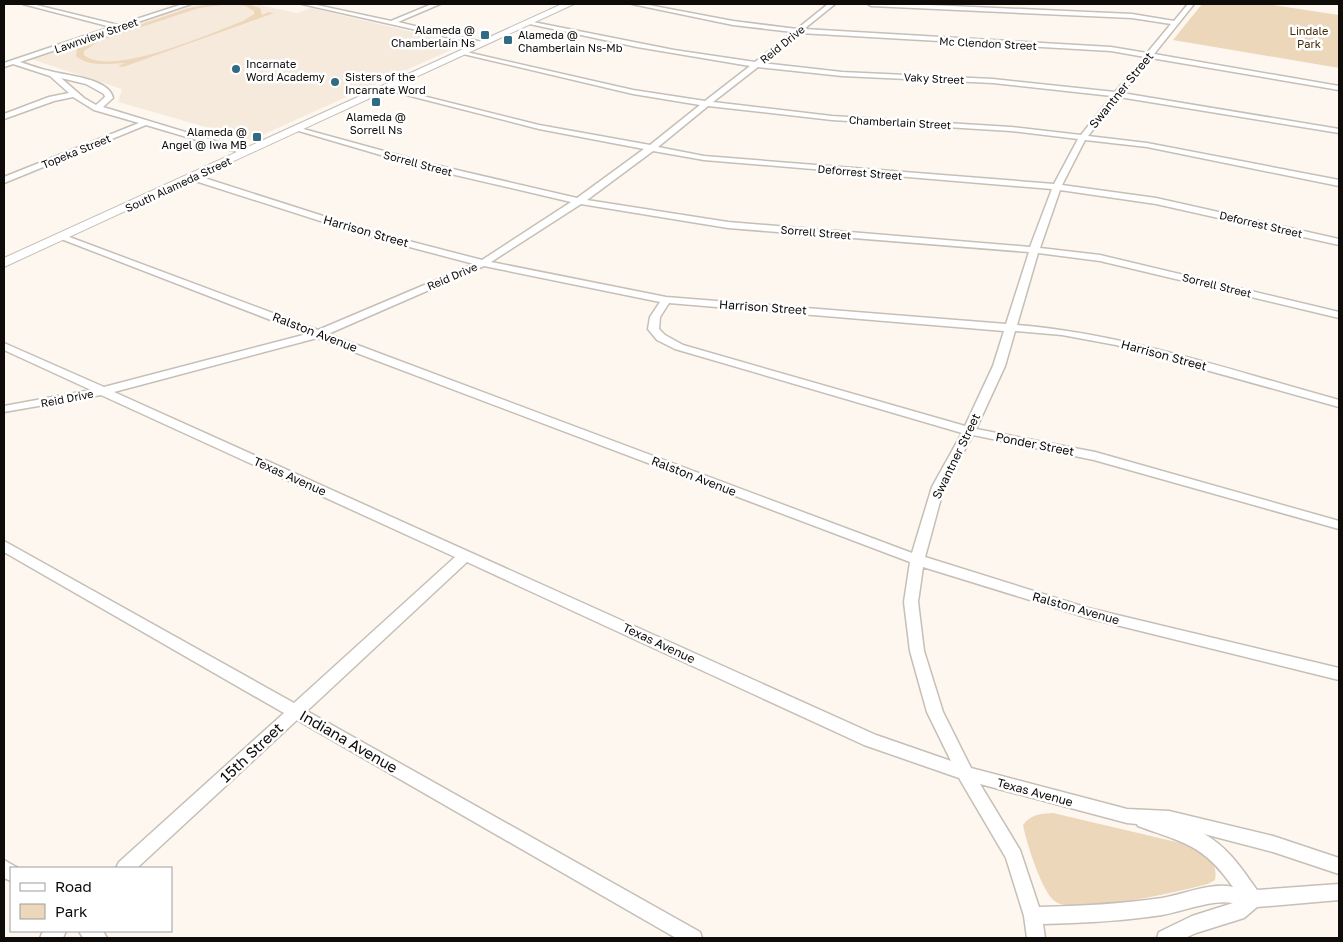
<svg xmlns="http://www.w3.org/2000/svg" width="1343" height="942" font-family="'Golos Text',sans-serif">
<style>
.built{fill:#f6eadd}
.green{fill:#edd7bb;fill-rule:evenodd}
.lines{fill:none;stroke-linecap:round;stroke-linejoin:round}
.minor-casing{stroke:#c5bfb7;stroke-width:3}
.secondary-casing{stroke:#c5bfb7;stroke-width:2}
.minor{fill:#fff;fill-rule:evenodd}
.secondary{fill:#fff;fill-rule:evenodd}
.poi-dot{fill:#306a83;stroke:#fff;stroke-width:2}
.labels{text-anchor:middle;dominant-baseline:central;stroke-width:5;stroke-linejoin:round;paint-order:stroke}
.far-poi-label{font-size:11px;fill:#0e0b09;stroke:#fff;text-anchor:start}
.far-park-label{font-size:11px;fill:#422a03;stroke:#fff}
.far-street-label{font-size:11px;fill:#0e0b09;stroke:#fff}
.street-label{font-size:12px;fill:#0e0b09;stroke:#fff}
.near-street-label{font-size:15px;fill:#0e0b09;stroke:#fff}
</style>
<rect width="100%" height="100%" fill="#fef7ef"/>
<path class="built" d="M 196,4 L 256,4 L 297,13 L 311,8 L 464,44 L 251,140 L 118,102 L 122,89 L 31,59 Z"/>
<path class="green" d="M 211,4 L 248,4 L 260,8 L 262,15 L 269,12 L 274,13 L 123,67 L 118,66 L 125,63 C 109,64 88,67 76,56 L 77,49 L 89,42 L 189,8 ZM 231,4 L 245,6 L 254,11 L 254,14 L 243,21 C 211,33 111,78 84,55 L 84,51 L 99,41 L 199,8 Z
M 1202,4 L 1266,4 L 1339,15 L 1339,68 L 1173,40 Z
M 1053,813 L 1185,844 C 1201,851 1219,858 1215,880 L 1208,884 C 1167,894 1129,903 1087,905 C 1078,905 1064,907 1056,902 C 1042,894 1026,841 1023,825 C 1031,814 1040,814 1053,813 Z"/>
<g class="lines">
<g class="minor-casing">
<path id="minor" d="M 23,4 L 32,4 L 118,25 L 183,4 L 191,4 L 20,62 C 30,65 40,69 50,71 C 67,76 109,78 113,98 L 103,107 L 251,152 L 244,154 L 146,125 L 4,183 L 4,177 L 139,123 L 94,110 L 73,97 L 54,101 L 4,119 L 4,114 L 49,97 L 69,93 L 50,76 L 13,64 L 4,67 L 4,63 L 111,27 ZM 61,78 L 86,84 L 104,94 L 105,97 L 96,105 L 84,98 Z
M 302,4 L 312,4 L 391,21 L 432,4 L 440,4 L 398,22 L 486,43 L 483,45 Z
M 632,4 L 643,4 L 733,21 L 797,29 L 828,4 L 835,4 L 804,29 L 1111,47 L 1147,53 L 1171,24 L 1132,18 L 871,6 L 868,4 L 906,4 L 1132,14 L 1174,21 L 1188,4 L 1194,4 L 1154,54 L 1339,86 L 1339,90 L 1151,58 L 1122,93 L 1339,129 L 1339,133 L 1119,97 L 1088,136 L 1147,143 L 1339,180 L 1339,186 L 1147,147 L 1085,140 L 1062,185 L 1156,198 L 1339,239 L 1339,245 L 1156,204 L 1060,190 L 1040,248 L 1100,255 L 1339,312 L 1339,318 L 1100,261 L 1038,253 L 1017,325 C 1127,334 1233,371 1339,400 L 1339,407 L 1116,345 L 1062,335 L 1015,331 L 1005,366 L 976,429 L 1095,452 L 1339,521 L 1339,529 L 1094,460 L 973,435 L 944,487 L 925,557 L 1088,608 L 1339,668 L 1339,680 L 1088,618 L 923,567 L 918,602 L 924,651 L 943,712 L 971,768 L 1127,809 L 1169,811 L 1273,836 L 1339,858 L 1339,874 L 1273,852 L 1204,834 C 1228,847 1242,869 1257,890 L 1339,884 L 1339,900 L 1257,907 L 1244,918 L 1196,933 L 1185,938 L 1157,938 L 1159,932 L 1192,916 L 1233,903 C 1211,899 1185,911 1162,915 C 1123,921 1083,923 1043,924 L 1045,938 L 1027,938 L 1024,916 L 1006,858 L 959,778 L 864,745 L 467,562 L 307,711 L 700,932 L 702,938 L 676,938 L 297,720 L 137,868 L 116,868 L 119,862 L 284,713 L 4,552 L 4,541 L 294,703 L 455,557 L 101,395 L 4,412 L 4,406 L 91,390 L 4,350 L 4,343 L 104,387 L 307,334 L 56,237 L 58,235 L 64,235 L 318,330 L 474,264 L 364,235 L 189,179 L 189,175 L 195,175 L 370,231 L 482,260 L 571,202 L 425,168 L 292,129 L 296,127 L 431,164 L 577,198 L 644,149 L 539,129 L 379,88 L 383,86 L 539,125 L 650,145 L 700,105 L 633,94 L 459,53 L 462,51 L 633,90 L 705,101 L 750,66 L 637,47 L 525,23 L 528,21 L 674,50 L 755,62 L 793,32 L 733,25 ZM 800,33 L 1111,51 L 1145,57 L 1115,92 L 993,79 L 842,72 L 762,63 ZM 758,67 L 842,76 L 993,83 L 1112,96 L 1081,135 L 1011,127 L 832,116 L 713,102 ZM 708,106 L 832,120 L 1011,131 L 1078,139 L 1054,184 L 704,156 L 658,147 ZM 653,151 L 704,160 L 1052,189 L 1030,247 L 728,222 L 587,200 ZM 581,204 L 728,228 L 1029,252 L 1006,324 L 666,297 L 491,262 ZM 484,266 L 660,302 L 650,317 L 648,329 L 657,340 L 675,349 L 962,433 L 932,487 L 912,553 L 328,334 ZM 669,303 L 1004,331 L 993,366 L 965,426 L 683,345 L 665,335 L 659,329 L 660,317 ZM 317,338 L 910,562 L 904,602 L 910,651 L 927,712 L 951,761 L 876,735 L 114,392 ZM 980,784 L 1127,823 L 1137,824 L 1138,826 C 1184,843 1203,844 1233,887 C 1211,882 1185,894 1162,898 C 1121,904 1081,906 1039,907 L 1020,850 Z
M 4,860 L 18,868 L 11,868 L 11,881 L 4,878 Z
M 43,931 L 66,931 L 63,938 L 40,938 Z
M 79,931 L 103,931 L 107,938 L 83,938 Z"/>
</g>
<g class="secondary-casing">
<path id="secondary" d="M 562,4 L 574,4 L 4,267 L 4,258 Z"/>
</g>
<use href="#minor" class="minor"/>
<use href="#secondary" class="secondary"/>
</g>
<g class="poi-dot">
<rect x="480" y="30" width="10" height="10" rx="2.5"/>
<rect x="503" y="35" width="10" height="10" rx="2.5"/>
<circle cx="236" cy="69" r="5"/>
<circle cx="335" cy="82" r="5"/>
<rect x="371" y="97" width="10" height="10" rx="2.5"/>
<rect x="252" y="132" width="10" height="10" rx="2.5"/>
</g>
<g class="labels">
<g class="far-poi-label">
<text x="475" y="29" text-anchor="end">Alameda @<tspan x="475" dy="13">Chamberlain Ns</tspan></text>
<text x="518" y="34">Alameda @<tspan x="518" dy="13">Chamberlain Ns-Mb</tspan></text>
<text x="246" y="63">Incarnate<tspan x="246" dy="13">Word Academy</tspan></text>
<text x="345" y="76">Sisters of the<tspan x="345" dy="13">Incarnate Word</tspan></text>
<text x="376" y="116" text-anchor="middle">Alameda @<tspan x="376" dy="13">Sorrell Ns</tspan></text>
<text x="247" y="131" text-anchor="end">Alameda @<tspan x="247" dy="13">Angel @ Iwa MB</tspan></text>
</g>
<g class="far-park-label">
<text x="1309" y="30">Lindale<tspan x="1309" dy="13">Park</tspan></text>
</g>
<g class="far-street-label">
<text transform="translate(96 35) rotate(-19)">Lawnview Street</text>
<text transform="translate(988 43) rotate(3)">Mc Clendon Street</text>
<text transform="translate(782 44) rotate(-39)">Reid Drive</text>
<text transform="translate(934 78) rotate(3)">Vaky Street</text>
<text transform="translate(900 122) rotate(3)">Chamberlain Street</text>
<text transform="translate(76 151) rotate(-22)">Topeka Street</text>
<text transform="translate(418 163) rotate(15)">Sorrell Street</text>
<text transform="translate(860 172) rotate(5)">Deforrest Street</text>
<text transform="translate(178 184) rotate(-25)">South Alameda Street</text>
<text transform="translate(1261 224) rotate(13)">Deforrest Street</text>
<text transform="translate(816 232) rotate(5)">Sorrell Street</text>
<text transform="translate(452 276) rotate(-23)">Reid Drive</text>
<text transform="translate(1217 285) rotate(14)">Sorrell Street</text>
<text transform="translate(67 398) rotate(-11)">Reid Drive</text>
</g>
<g class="street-label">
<text transform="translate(1121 90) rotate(-51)">Swantner Street</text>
<text transform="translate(366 231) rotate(16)">Harrison Street</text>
<text transform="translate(763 307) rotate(4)">Harrison Street</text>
<text transform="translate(315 332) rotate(21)">Ralston Avenue</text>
<text transform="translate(1164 355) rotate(15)">Harrison Street</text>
<text transform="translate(1035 444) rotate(11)">Ponder Street</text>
<text transform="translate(956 456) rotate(-64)">Swantner Street</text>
<text transform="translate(290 476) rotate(24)">Texas Avenue</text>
<text transform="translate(694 476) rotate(21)">Ralston Avenue</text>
<text transform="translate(1076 608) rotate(16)">Ralston Avenue</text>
<text transform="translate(659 643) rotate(25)">Texas Avenue</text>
<text transform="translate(1035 792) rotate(15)">Texas Avenue</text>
</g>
<g class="near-street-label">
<text transform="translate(349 741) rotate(30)">Indiana Avenue</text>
<text transform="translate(251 752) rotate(-43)">15th Street</text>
</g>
</g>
<rect width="1343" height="942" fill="none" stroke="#0e0b09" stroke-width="10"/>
<rect x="10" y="867" width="162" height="65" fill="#ffffff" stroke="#9f9d9d"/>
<rect x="20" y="883" width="25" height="8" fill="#ffffff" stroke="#9f9d9d"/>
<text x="55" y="892" font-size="15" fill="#0e0b09">Road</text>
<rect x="20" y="904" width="25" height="15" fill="#edd7bb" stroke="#9f9d9d"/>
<text x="55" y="917" font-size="15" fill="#0e0b09">Park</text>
</svg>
